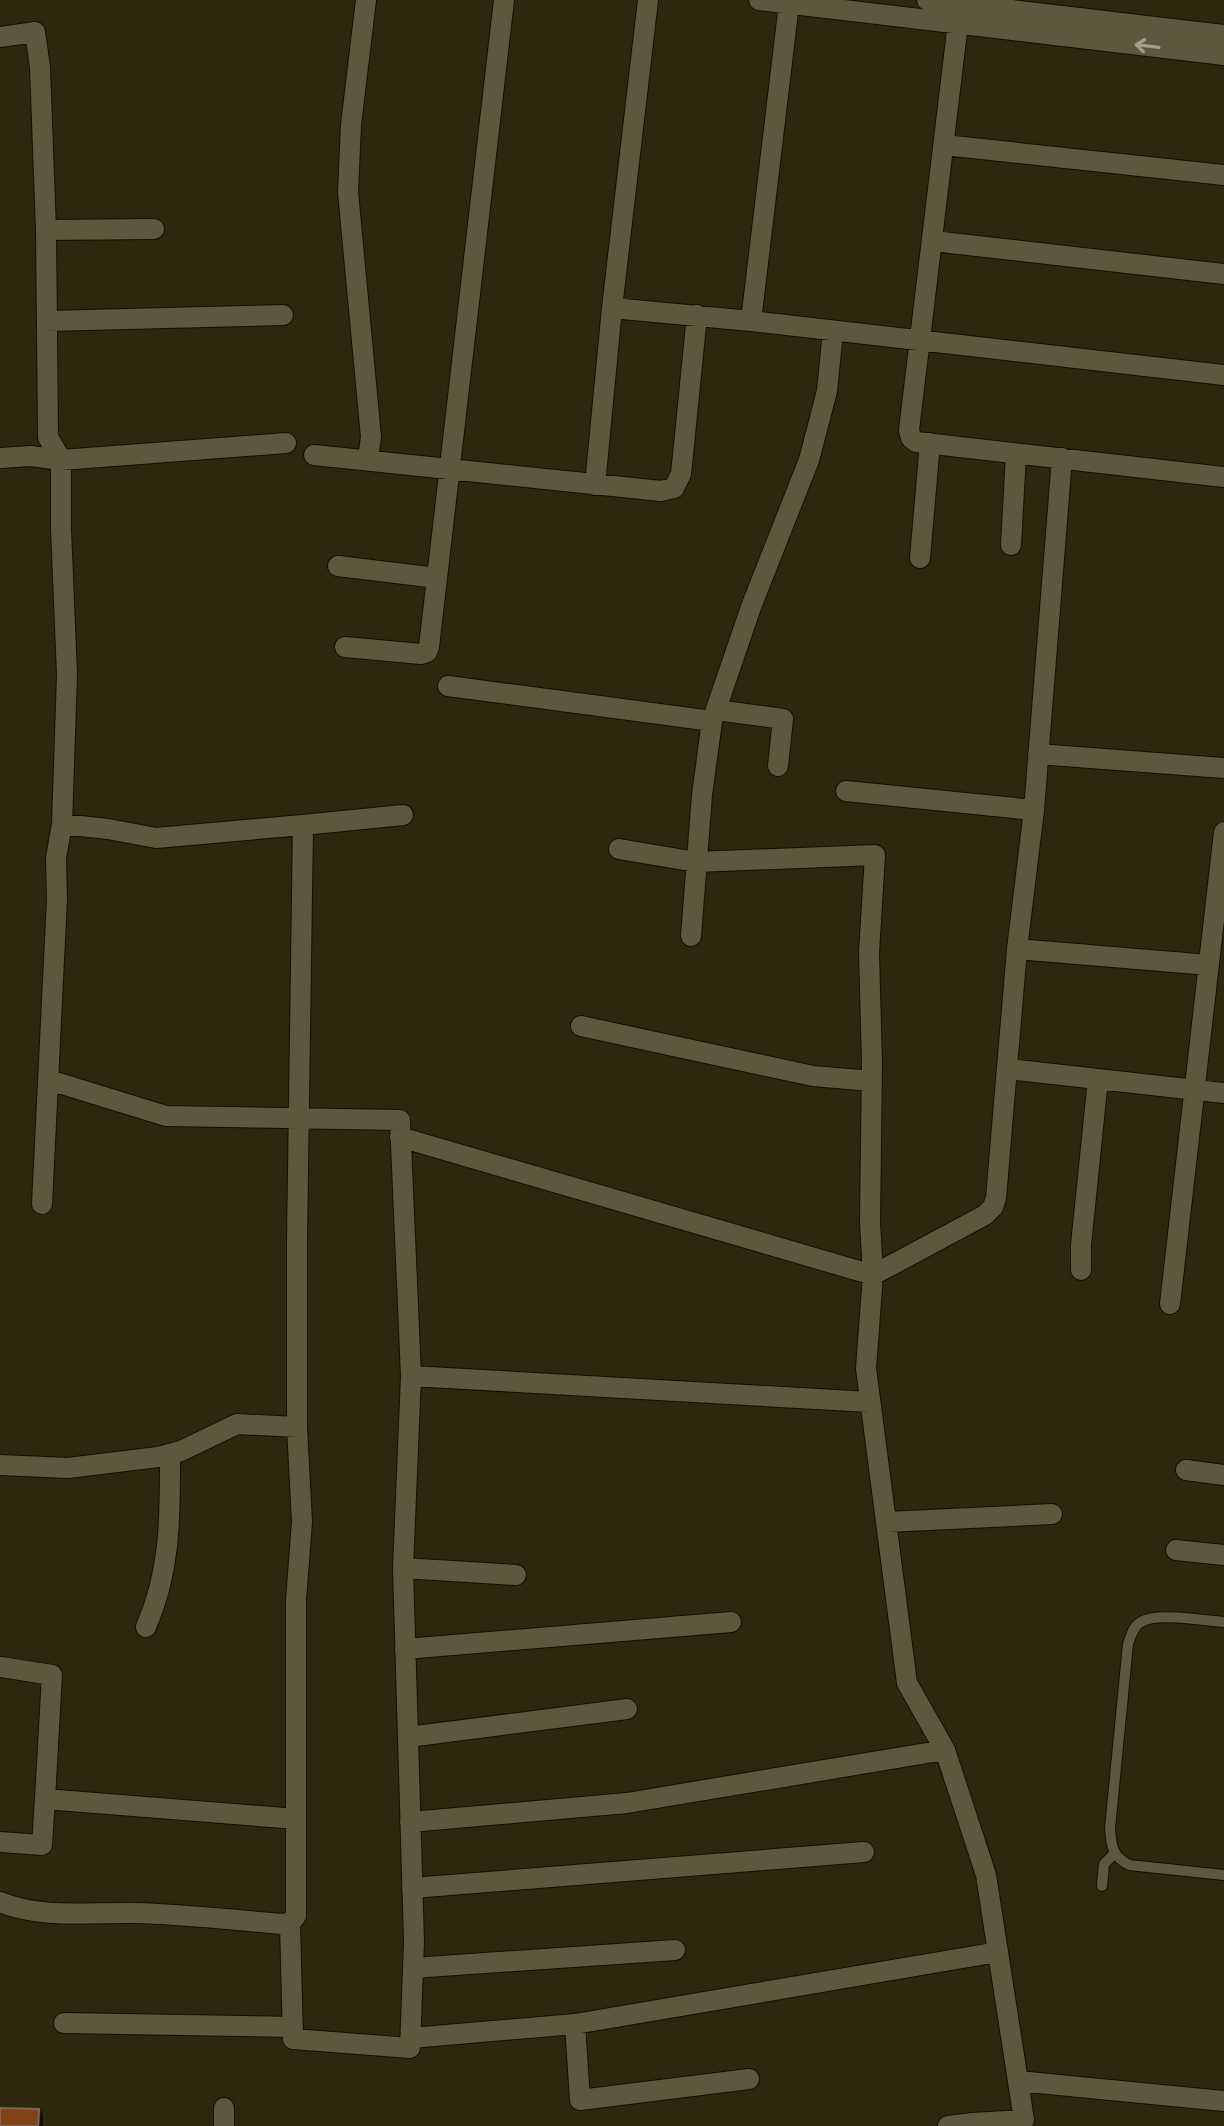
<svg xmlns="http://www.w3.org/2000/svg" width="1224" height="2126" font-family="Mulish,sans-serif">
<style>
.building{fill:#814218;stroke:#7e6456;stroke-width:2;filter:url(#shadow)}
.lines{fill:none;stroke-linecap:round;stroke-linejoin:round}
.lane-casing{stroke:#160f00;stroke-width:12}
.street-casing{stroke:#160f00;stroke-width:22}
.lane{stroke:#5e573d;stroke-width:10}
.street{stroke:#5e573d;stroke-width:20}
.oneway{stroke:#a49f8b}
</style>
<defs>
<filter id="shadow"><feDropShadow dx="8" dy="4.5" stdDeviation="2" flood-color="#0009"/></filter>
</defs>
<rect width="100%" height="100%" fill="#2d270e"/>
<path class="building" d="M 0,2108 L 39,2109 L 38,2126 L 0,2126 Z"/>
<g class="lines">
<g class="lane-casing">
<path id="lane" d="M 1224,1622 C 1205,1621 1156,1612 1141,1622 C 1133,1626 1131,1636 1128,1644 L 1110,1828 C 1111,1846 1113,1857 1129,1865 L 1224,1875
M 1102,1886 L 1104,1864 L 1115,1853"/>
</g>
<g class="street-casing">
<path id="street" d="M 366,0 L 351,125 L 348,192 L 371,437 L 368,459
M 759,0 L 1224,55
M 927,0 L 1224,35
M 958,23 L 909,430 L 911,438 L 916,442 L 1224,477
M 0,37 L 35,32 L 40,67 L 46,230 L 48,437 L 61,460 L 61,529 L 67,675 L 62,824
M 944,145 L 1224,175
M 46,230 L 154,229
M 933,241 L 1224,274
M 612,308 L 751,321 L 1224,375
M 47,321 L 283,315
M 751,321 L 789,4
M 314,455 L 661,491 L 674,488 L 681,474 L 683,455 L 697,315
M 0,458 L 31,456 L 61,460 L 286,443
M 595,485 L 612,308 L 648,0
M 1011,545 L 1016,454
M 920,558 L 930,443
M 338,566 L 437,578
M 345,647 L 421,654 L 427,652 L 429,647 L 504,0
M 448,686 L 712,721
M 716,710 L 783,719 L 778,766
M 1038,754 L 1224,768
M 846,791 L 1034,810
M 303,825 L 403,815
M 619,849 L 696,862 L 875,855 L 869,953 L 872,1063 L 870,1222 L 873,1275 L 866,1368 L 907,1683 L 945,1750 L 986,1875 L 1024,2120 L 973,2123 L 973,2126
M 691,936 L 702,795 L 712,721 L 751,607 L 809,460 L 827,391 L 833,331
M 1017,949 L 1209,965
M 581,1026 L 813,1076 L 872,1081
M 1008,1069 L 1224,1093
M 49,1080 L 166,1116 L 400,1120 L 411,1376 L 403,1568 L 414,1942 L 410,2048 L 293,2039 L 290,1923
M 400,1137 L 873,1275 L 985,1215 L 993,1207 L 996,1198 L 1017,949 L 1034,810 L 1062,458
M 1081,1270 L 1081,1245 L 1098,1079
M 1170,1304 L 1224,832
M 411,1376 L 870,1402
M 0,1465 L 68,1468 L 158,1457 L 181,1451 L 237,1424 L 297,1427
M 1186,1470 L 1224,1475
M 887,1522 L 1052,1514
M 1176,1550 L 1224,1555
M 403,1568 L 516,1575
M 146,1627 C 171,1570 170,1516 170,1455
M 405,1649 L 731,1622
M 1,1667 L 52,1675 L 45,1799
M 408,1737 L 627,1709
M 410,1822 L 627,1803 L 945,1750
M 0,1842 L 42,1845 L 45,1799 L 296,1819
M 412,1888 L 864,1852
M 0,1902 C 41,1919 90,1912 134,1913 C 183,1914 233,1920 282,1924 L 290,1923 L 296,1916 L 296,1600 L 302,1522 L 297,1427 L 297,1240 L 303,825 L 156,838 L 108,829 L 62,824 L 56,858 L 57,899 L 42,1204
M 413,1968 L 675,1950
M 64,2023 L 293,2027
M 575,2024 L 580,2100 L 749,2079
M 411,2038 L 575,2024 L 998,1952
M 1018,2081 L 1224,2101
M 224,2108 L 224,2126
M 948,2126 L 973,2123"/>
</g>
<use href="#lane" class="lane"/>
<use href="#street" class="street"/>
</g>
<defs><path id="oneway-shaft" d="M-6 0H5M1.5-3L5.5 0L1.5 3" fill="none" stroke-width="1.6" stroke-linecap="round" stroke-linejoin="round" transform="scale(2)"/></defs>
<use class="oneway" href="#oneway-shaft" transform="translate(1147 46) rotate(-173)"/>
</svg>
